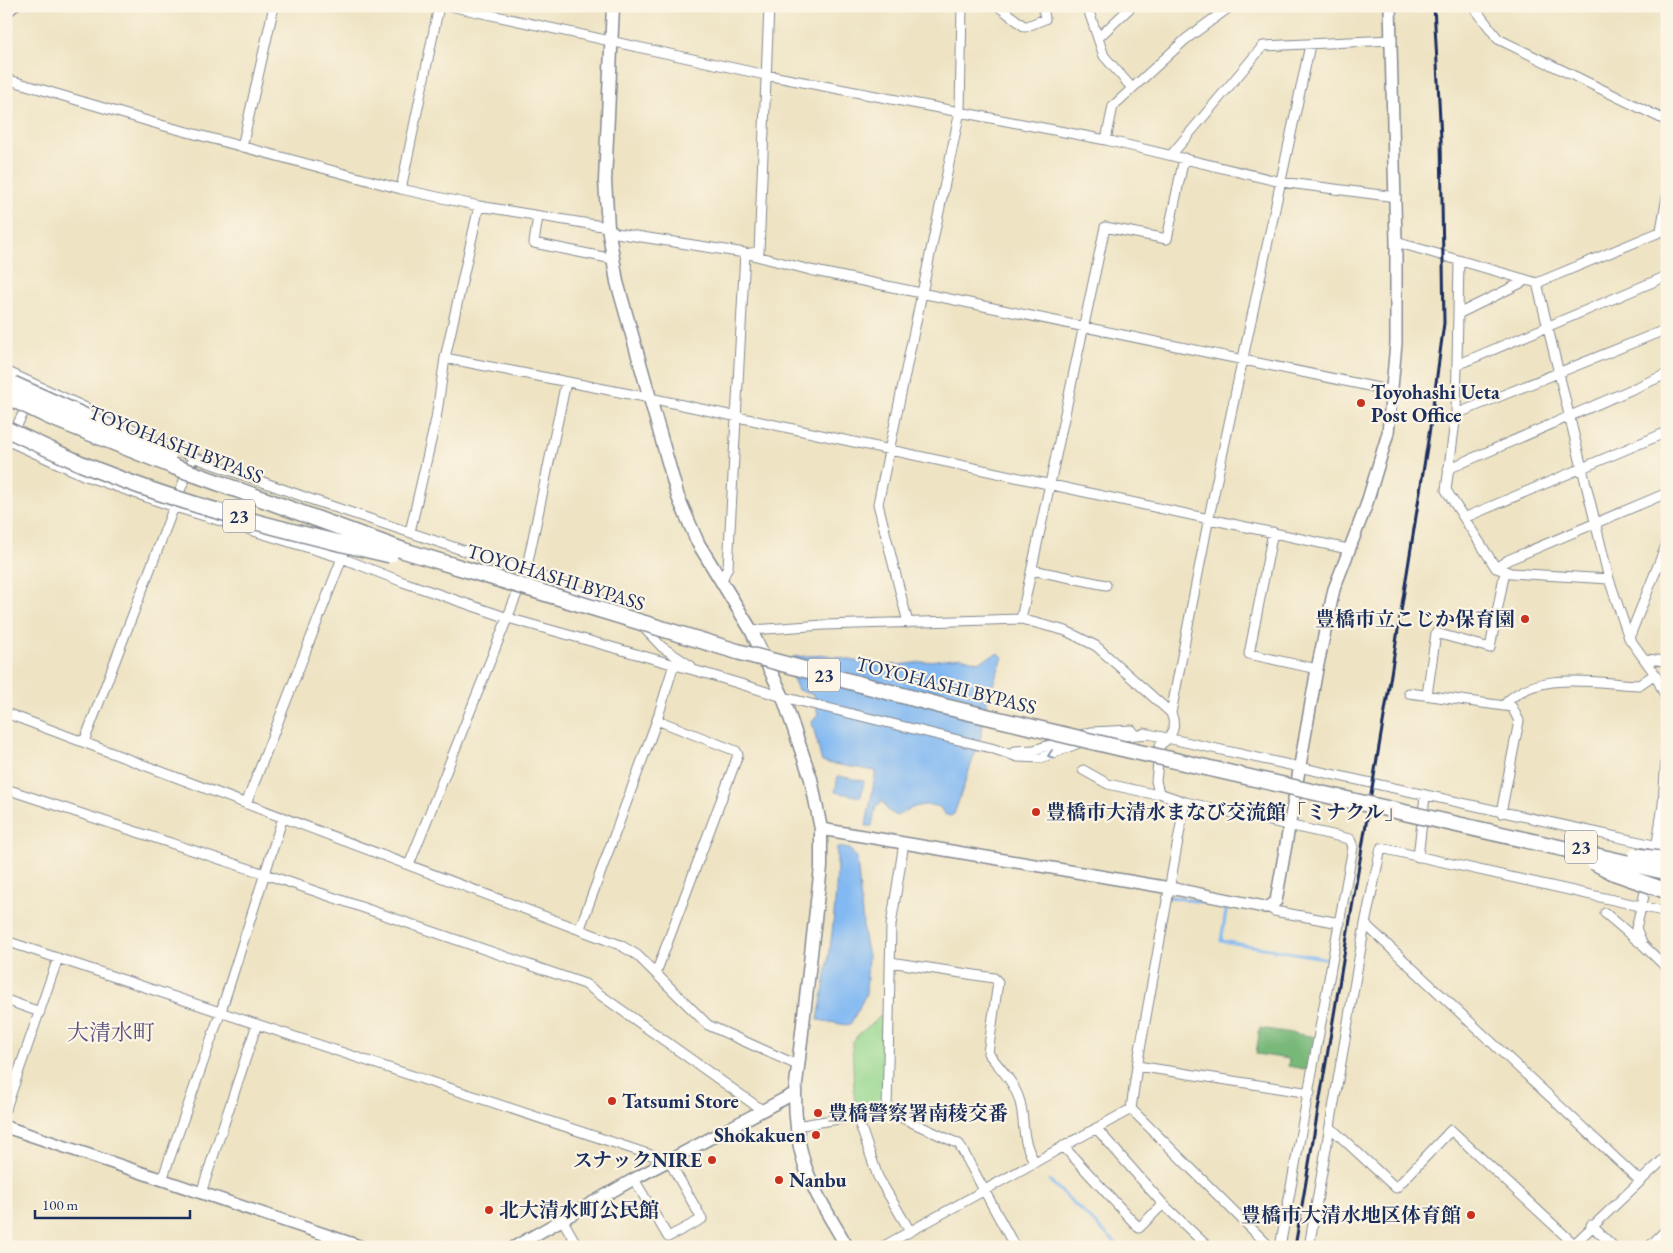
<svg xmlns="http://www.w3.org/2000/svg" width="1673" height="1253" font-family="'EB Garamond','Noto Serif JP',serif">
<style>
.green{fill:#95d78e;stroke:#588376}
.forest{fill:#78b879;stroke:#4a746c}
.water{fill:#83b9f2;stroke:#4f74a8}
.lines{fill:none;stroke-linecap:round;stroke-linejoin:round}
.stream{stroke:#83b9f2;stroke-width:3}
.minor-casing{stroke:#848990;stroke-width:11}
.tertiary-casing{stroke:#848990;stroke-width:14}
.secondary-casing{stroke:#848990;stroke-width:15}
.minor{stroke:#fff;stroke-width:9}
.tertiary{stroke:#fff;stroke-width:11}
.secondary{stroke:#fff;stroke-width:12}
.rail{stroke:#1b2f5e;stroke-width:3}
.trunk-bridge-casing{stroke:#848990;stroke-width:18;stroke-linecap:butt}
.trunk-bridge{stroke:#fff;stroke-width:15}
.oneway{stroke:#8d97ae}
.poi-dot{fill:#c8321e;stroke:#fcf5e5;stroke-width:2}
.labels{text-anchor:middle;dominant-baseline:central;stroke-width:4.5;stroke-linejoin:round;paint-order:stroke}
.shield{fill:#fcf5e5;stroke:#5e6a86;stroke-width:1}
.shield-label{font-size:19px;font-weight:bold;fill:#1b2f5e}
.poi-label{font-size:20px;font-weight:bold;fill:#1b2f5e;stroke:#fcf5e5;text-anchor:start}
.street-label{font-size:20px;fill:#1b2f5e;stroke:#fcf5e5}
.quarter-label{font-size:22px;fill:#5a5382;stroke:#fcf5e5}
</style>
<rect width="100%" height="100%" fill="#fcf5e5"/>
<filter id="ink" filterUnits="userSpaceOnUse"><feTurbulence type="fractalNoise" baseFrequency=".02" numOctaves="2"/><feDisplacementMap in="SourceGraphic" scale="10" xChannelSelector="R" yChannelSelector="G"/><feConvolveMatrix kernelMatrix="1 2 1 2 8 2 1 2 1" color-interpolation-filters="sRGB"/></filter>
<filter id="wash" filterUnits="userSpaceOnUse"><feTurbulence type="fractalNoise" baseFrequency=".0096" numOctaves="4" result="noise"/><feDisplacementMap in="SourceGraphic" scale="20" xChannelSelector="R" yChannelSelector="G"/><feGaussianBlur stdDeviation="1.12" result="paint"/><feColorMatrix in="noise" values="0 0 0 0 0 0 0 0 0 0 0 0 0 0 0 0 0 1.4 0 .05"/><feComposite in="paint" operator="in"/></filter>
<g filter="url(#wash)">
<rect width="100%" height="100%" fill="#eee3c3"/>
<path class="green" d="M 881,1016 L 887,1027 L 883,1106 L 855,1111 L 852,1043 L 858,1035 Z"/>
<path class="forest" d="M 1260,1028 L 1316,1037 L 1310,1070 L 1288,1066 L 1289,1059 L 1256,1054 Z"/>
<path class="water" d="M 999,653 L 1003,657 L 987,701 L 981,736 L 954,814 L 950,816 L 944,814 L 940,807 C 923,802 911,807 897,816 L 888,811 L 883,801 L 876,806 L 872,826 L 866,826 L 876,771 L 822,762 L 812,722 L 818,715 L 814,695 L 798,690 L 788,667 L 789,661 L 793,657 L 826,655 L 870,664 L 899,665 L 961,657 L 978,662 Z
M 838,776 L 864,781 L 861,797 L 835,792 Z
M 837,847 L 850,849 L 857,859 L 864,937 L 868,956 L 866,994 L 851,1023 L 847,1025 L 818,1020 C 829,962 838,905 837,847 Z"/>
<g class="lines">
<path class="stream" d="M 1170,897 L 1227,906 L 1221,941 L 1330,959
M 1050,1181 L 1120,1247"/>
</g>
</g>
<g filter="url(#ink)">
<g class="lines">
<g class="minor-casing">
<path id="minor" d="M 450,6 L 761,74 L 1106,140 L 1281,182 L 1396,197
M 998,6 L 1025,27 L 1045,19 L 1043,6
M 1087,6 L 1104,56 L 1132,88
M 1473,6 L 1498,39 L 1667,121
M 1098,38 L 1132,6
M 6,79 L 161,125 L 401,189 L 479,206 L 608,227 L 616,233 L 745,253 L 810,270 L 1393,391
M 1106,140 L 1113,106 L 1186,39 L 1231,6
M 242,147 L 274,6
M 1172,154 L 1263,46 L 1392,40
M 401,189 L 439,6
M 538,216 L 534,243 L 613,259
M 1661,230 L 1667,197
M 1396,242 L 1537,283 L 1667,229
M 750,253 L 759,252 L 769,6
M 1459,261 L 1456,414 L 1446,490 L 1496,568 L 1511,573 L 1609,579
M 1537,283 L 1609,579 L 1629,638 L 1655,674 L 1667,700
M 1458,314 L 1527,280
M 445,358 L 650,398 L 1348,549
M 1457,365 L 1667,276
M 6,371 L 193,457 L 313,500 L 552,580 L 597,598 L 618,609
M 1456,414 L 1667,329
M 12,435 L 29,402
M 6,440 L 83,475 L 175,507 L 342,558 L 403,582 L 508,618 L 711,675 L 783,697 L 991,748 L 1018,757 L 1041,758 L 1089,739 L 1149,734
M 1448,469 L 1667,374
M 1464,518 L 1667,432
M 410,532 L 436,419 L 445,358 L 479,206
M 1273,532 L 1249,654 L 1317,669
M 1496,568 L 1508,560 L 1667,493
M 1032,570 L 1106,585
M 721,582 L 728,567 L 745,253
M 1021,619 L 1105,227 L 1167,239 L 1184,158
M 908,623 L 878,504 L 960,111 L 962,6
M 641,625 L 662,647 L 691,666
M 751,630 L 824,625 L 1021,619 L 1066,631 L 1096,646 L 1171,713 C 1177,727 1172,737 1160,745 L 1156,781 L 1159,793
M 1629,638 L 1667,543
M 1645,659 L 1667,661
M 1409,693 L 1512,707 L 1519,721 L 1501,813
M 1427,695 L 1436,633 L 1490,648 L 1505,571
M 1503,706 C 1535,669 1596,683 1639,685 L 1655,674
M 6,713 L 620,945 L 637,955 L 708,1025 L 797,1065
M 1171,713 L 1209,517 L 1310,45
M 1144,733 L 1667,848
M 84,742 L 193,457
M 1015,751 L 1034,750 L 1091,732 L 1132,730
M 1083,770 L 1108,784 L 1153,794 L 1159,793 L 1185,802 L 1350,839 L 1353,847 L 1280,1247
M 6,789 L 265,874 L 585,984 L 762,1110
M 246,804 L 344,553
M 1656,849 L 1663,805 L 1667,742
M 1418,857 L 1425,796
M 1652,864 L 1636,928 L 1643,945 L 1667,968
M 409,865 L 526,571 L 566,382
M 1269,907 L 1274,911 L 1340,923
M 1605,913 L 1639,942
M 1365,924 L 1639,1180
M 580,928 L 657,720 L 674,664
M 6,941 L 669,1161 L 702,1219 L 668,1237 L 634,1179
M 890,962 L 994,978 L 998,982 L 988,1053 C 1000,1068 1015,1083 1020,1102 C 1026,1126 1020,1136 1034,1161
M 656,973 L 738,755 L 736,751 L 657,720
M 6,1000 L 40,1012
M 1137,1066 L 1310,1093
M 6,1108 L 58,958
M 1131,1109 L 1270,1247
M 887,1111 L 891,925 L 904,843
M 857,1116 L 878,1177 L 910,1231
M 796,1126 L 887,1111 L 959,1144 L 1015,1247
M 1330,1127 L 1396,1188 L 1451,1130 L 1574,1244
M 1096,1128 L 1163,1204 L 1208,1247
M 1063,1146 L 1139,1228 L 1163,1204
M 162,1180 L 221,1011 L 283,817
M 201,1193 L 257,1024
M 562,1219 L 578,1247
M 1591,1225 L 1614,1247
M 882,1247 L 1131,1109 L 1137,1066 L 1185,802
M 1309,1247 L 1365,924 L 1381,848 L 1667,912
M 1571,1247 L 1667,1156
M 1649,1247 L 1667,1229"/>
</g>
<g class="tertiary-casing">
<path id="tertiary" d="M 6,12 L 13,6
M 821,829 L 1170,888 L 1264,907 L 1269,907 L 1276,901 L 1317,669 L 1334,589 L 1366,506 L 1388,433 L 1396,343 L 1396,242 L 1390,6
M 6,1127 L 362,1247
M 514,1247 L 634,1179 L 795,1093"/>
</g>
<g class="secondary-casing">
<path id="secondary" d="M 613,6 L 605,181 L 608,227 L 617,282 L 678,497 L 698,543 L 751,630 L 783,697 L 811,779 L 821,829 L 821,867 L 795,1093 C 795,1117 797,1140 804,1163 C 813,1192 832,1220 847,1247"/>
</g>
<use href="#minor" class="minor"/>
<use href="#tertiary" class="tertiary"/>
<use href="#secondary" class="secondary"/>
<path class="rail" d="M 1295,1247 L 1388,693 L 1430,428 L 1444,323 L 1441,139 L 1434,6"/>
<g class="trunk-bridge-casing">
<path id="trunk-bridge" d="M 13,384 L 169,454
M 6,396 L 50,417 L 175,467 L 402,550 L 739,652 L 942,706 L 1124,749 L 1667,872
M 6,429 C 31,441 57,453 82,464 C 181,505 286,531 390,555
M 1636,856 L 1667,860
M 1594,862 L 1615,873 L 1667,891"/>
</g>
<use href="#trunk-bridge" class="trunk-bridge"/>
</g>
<defs><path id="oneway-chevron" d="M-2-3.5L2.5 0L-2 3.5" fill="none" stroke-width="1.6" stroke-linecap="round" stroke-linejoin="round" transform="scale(1.25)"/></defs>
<use class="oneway" href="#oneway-chevron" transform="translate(1051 755) rotate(161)"/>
</g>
<g class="poi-dot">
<circle cx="1361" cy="403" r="5"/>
<circle cx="1525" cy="619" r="5"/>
<circle cx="1036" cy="812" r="5"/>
<circle cx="612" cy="1101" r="5"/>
<circle cx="818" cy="1113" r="5"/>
<circle cx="816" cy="1135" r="5"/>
<circle cx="712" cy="1160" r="5"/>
<circle cx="779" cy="1180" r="5"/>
<circle cx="489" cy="1210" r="5"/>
<circle cx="1471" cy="1215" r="5"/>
</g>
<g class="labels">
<g class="shield">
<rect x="223" y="499.5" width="32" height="33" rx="4"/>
<rect x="808" y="658.5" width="32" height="33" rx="4"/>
<rect x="1565" y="830.5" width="32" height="33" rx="4"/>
</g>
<g class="shield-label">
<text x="239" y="516">23</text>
<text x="824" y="675">23</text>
<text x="1581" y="847">23</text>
</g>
<g class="poi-label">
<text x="1371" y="392">Toyohashi Ueta<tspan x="1371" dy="23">Post Office</tspan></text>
<text x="1515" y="619" text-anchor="end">豊橋市立こじか保育園</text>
<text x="1046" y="812">豊橋市大清水まなび交流館「ミナクル」</text>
<text x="622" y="1101">Tatsumi Store</text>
<text x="828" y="1113">豊橋警察署南稜交番</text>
<text x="806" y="1135" text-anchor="end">Shokakuen</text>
<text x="702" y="1160" text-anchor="end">スナックNIRE</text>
<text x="789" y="1180">Nanbu</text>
<text x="499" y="1210">北大清水町公民館</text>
<text x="1461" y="1215" text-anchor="end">豊橋市大清水地区体育館</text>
</g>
<g class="street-label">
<text transform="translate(176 444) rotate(21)">TOYOHASHI BYPASS</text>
<text transform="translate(556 577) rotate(17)">TOYOHASHI BYPASS</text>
<text transform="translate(946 685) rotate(14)">TOYOHASHI BYPASS</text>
</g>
<g class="quarter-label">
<text x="111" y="1032">大清水町</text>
</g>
</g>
<rect width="1673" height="1253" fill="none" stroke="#fcf5e5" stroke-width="25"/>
<path d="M35 1210v8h155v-8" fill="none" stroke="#1b2f5e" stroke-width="2.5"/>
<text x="42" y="1210" font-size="15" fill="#1b2f5e" stroke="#fcf5e5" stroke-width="4" paint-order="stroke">100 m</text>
</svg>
